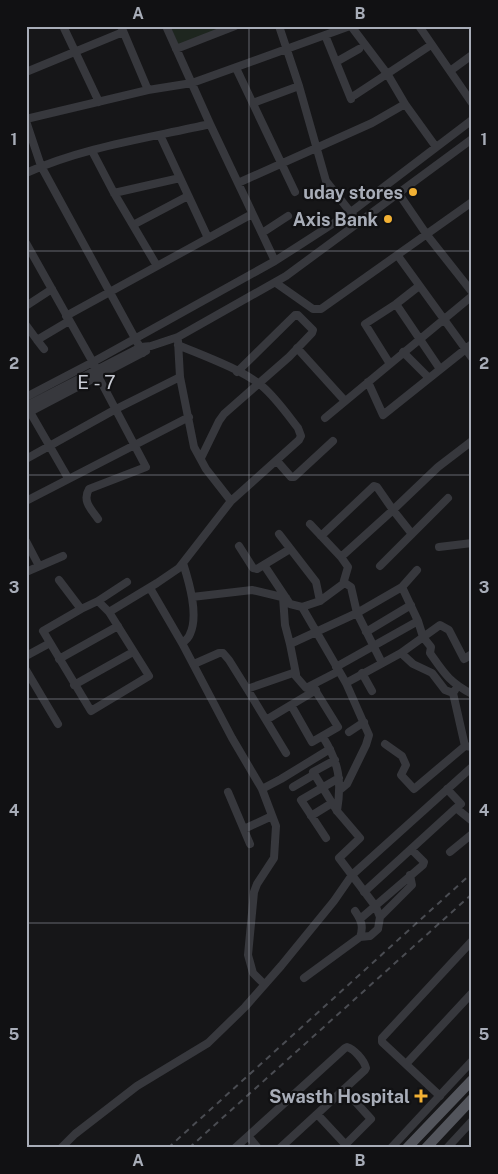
<svg xmlns="http://www.w3.org/2000/svg" width="498" height="1174" font-family="'Public Sans',sans-serif">
<style>
.green{fill:#1e261f}
.lines{fill:none;stroke-linecap:round;stroke-linejoin:round}
.minor{stroke:#37383d;stroke-width:8}
.major{stroke:#53555c;stroke-width:10}
.rail{stroke:#4a4c52;stroke-width:2;stroke-dasharray:6 5;stroke-linecap:butt}
.grid{fill:none;stroke:#a8adb8;stroke-width:1;stroke-opacity:0.55}
.poi-dot{fill:#f2b134;stroke:#111113;stroke-width:2}
.labels{text-anchor:middle;dominant-baseline:central;stroke-width:4.5;stroke-linejoin:round;paint-order:stroke}
.poi-label{font-size:18px;font-weight:bold;fill:#a8adb8;stroke:#111113;text-anchor:end}
.neighbourhood-label{font-size:19px;letter-spacing:1px;fill:#c9ccd4;stroke:#111113}
.neatline{fill:none;stroke:#a8adb8;stroke-width:2}
.grid-label{font-size:16px;text-anchor:middle;font-weight:bold;fill:#a8adb8}
</style>
<rect width="100%" height="100%" fill="#161618"/>
<path class="green" d="M 170,26 L 225,26 L 179,46 Z"/>
<g class="lines">
<path class="minor" d="M 63,26 L 99,102
M 121,26 L 148,90
M 166,26 L 210,124 L 275,261
M 279,26 L 299,86 L 326,181 L 359,223
M 351,26 L 388,75 L 405,104 L 436,147
M 419,26 L 472,103
M 325,35 L 351,99
M 176,49 L 235,26
M 336,62 L 359,49
M 236,68 L 295,192
M 450,71 L 472,55
M 26,72 L 123,32
M 355,95 L 431,45
M 253,103 L 299,86
M 26,119 L 148,90 L 192,83 L 350,26
M 26,121 L 41,166 L 143,353
M 160,135 L 208,238
M 92,151 L 114,193 L 157,266
M 26,173 C 83,147 149,138 210,124
M 238,183 L 372,123 L 405,104
M 114,193 L 180,178
M 399,194 L 427,235 L 472,292
M 133,225 L 188,196
M 262,233 L 288,216
M 26,243 L 95,366
M 398,256 L 472,358
M 276,283 L 313,309 L 321,309 L 472,202
M 396,304 L 440,369
M 26,306 L 52,289
M 66,316 L 252,214
M 26,325 L 37,340 L 69,321
M 37,340 L 44,349
M 178,341 L 180,377 L 194,447 L 206,469 L 231,501
M 297,348 L 345,401
M 403,352 L 429,378
M 390,364 L 365,324 L 396,304 L 419,286
M 368,382 L 383,415 L 472,344
M 26,397 L 93,362 L 275,261 L 351,212 L 472,120
M 26,406 L 141,347 L 151,346 L 178,337 L 286,276 L 472,139
M 30,412 L 68,478
M 26,414 L 146,351
M 325,418 L 472,296
M 201,458 L 219,421 L 224,414 L 289,357 L 312,333 L 313,330 L 298,315 L 295,315 L 237,372
M 26,459 L 116,409 L 180,377
M 277,461 L 291,477 L 294,477 L 333,441
M 26,501 L 189,417
M 98,519 C 91,509 82,501 89,489 L 146,467 L 98,376
M 310,524 L 341,557
M 279,534 L 316,582 L 320,601
M 321,536 L 374,486 L 377,487 L 393,510 L 438,467 L 472,441
M 26,541 L 39,566
M 239,546 L 253,568 L 257,569 L 290,549
M 439,547 L 472,543
M 264,565 L 290,604 L 302,607 L 346,683 L 369,735 L 366,745 L 347,784 L 341,789
M 380,566 L 448,498
M 26,572 L 63,556
M 59,580 L 81,609
M 343,584 L 348,567 L 341,557 L 393,510 L 412,534
M 402,587 L 418,621 L 423,637 L 431,647 L 430,653 C 444,673 449,682 472,694
M 150,588 L 182,643 L 232,738 L 262,789 L 276,826 L 274,858 L 257,884 L 254,892 L 248,955 L 253,973 L 264,984
M 192,597 L 252,590 L 286,598
M 283,597 L 285,625 L 290,644 L 357,613 L 402,587 L 417,570
M 98,601 L 127,582
M 302,607 L 320,601 L 343,584 L 345,583 L 351,587 L 357,613 L 382,663
M 109,612 L 149,676 L 91,711 L 43,631 L 81,609 L 98,601 L 109,612 L 157,583 L 179,568 L 231,501 L 299,440 L 301,436 L 298,428 C 287,414 276,398 262,386 C 241,369 204,356 178,345
M 366,632 L 411,605
M 182,643 C 185,641 189,637 190,634 C 199,615 189,582 183,563
M 290,644 L 296,674
M 401,653 L 413,664 L 432,673 L 445,690 L 453,693
M 26,656 L 50,643
M 59,659 L 118,626
M 194,664 L 219,653 L 223,653 L 229,660 L 249,692 L 286,753
M 336,667 L 418,621
M 26,670 L 58,724
M 362,673 L 372,691
M 346,683 L 401,653 L 440,625 L 449,630 L 464,659 L 472,654
M 74,685 L 133,652
M 247,689 L 293,673 L 306,688 L 339,671
M 455,690 L 453,693 L 465,746
M 291,705 L 312,742 L 338,727 L 312,685
M 266,720 L 316,690
M 349,732 L 364,722
M 323,737 C 339,763 342,781 337,811
M 385,744 L 402,756 L 406,765 L 401,775 L 414,789 L 465,746 L 472,747
M 293,787 L 315,774
M 262,789 L 281,779 L 330,749
M 447,789 L 461,804 L 456,808 L 472,821
M 228,792 L 250,844
M 311,816 L 332,803
M 244,829 L 272,816
M 326,838 L 301,800 L 339,778
M 450,852 L 472,834
M 364,892 L 456,808
M 355,911 C 361,920 364,926 360,937
M 380,917 L 412,885 L 410,875
M 360,919 L 423,865 L 424,862 L 411,849
M 304,978 L 360,937 L 370,936 L 378,929 L 380,917 L 376,907 L 339,858 L 360,838 L 337,811 L 313,772 L 335,760
M 406,1064 L 472,993
M 440,1096 L 382,1042 L 382,1038 L 472,941
M 317,1114 L 344,1143 L 347,1143 L 371,1119 L 344,1089
M 248,1136 L 258,1148
M 61,1148 L 75,1134 L 137,1086 L 208,1043 L 245,1007 L 281,966 L 334,901 L 352,875 L 472,767
M 235,1148 L 345,1048 L 347,1047 C 354,1049 364,1060 366,1068 L 365,1070 L 280,1148
M 391,1148 L 472,1061
M 447,1148 L 472,1121"/>
<path class="major" d="M 407,1148 L 472,1080
M 426,1148 L 472,1099"/>
<path class="rail" d="M 168,1148 L 472,873
M 189,1148 L 472,894"/>
</g>
<path class="grid" d="M 249,26 L 249,1148M 26,251 L 472,251M 26,475 L 472,475M 26,699 L 472,699M 26,923 L 472,923"/>
<g class="poi-dot">
<circle cx="413" cy="192" r="5"/>
<circle cx="388" cy="219" r="5"/>
<path d="M418.5 1088.5h5v5h5v5h-5v5h-5v-5h-5v-5h5z"/>
</g>
<g class="labels">
<g class="poi-label">
<text x="403" y="192">uday stores</text>
<text x="378" y="219">Axis Bank</text>
<text x="410" y="1096">Swasth Hospital</text>
</g>
<g class="neighbourhood-label">
<text x="97" y="382">E - 7</text>
</g>
</g>
<rect width="498" height="1174" fill="none" stroke="#111113" stroke-width="55"/>
<rect x="28" y="28" width="442" height="1118" class="neatline"/>
<g class="grid-label">
<text x="138" y="19">A</text>
<text x="360" y="19">B</text>
<text x="14" y="145">1</text>
<text x="484" y="145">1</text>
<text x="14" y="369">2</text>
<text x="484" y="369">2</text>
<text x="14" y="593">3</text>
<text x="484" y="593">3</text>
<text x="14" y="816">4</text>
<text x="484" y="816">4</text>
<text x="14" y="1040">5</text>
<text x="484" y="1040">5</text>
<text x="138" y="1166">A</text>
<text x="360" y="1166">B</text>
</g>
</svg>
